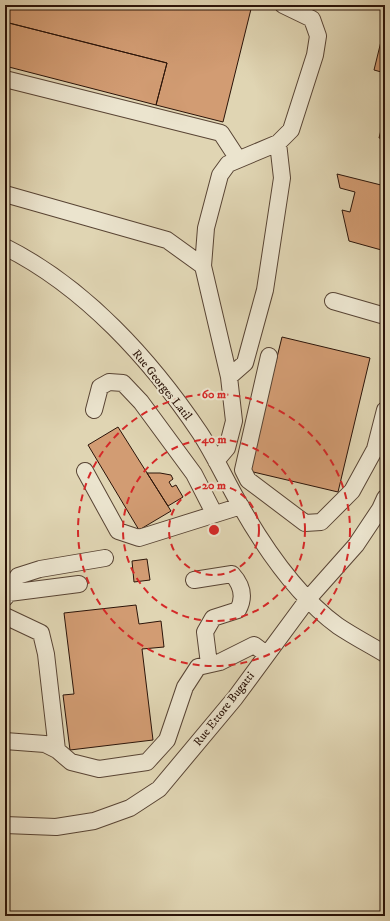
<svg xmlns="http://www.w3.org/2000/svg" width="390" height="921" font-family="'IM FELL DW Pica',serif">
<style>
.building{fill:#d29c73;stroke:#2b1409}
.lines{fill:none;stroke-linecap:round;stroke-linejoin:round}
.minor-casing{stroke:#584434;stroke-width:18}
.minor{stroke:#ebe4ce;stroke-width:16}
.ring{fill:none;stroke:#d62828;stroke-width:2;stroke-dasharray:7 5}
.labels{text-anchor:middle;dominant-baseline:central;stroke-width:4;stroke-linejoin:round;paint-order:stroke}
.street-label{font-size:12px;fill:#2b1409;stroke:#ebe4ce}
.centre{fill:#d62828;stroke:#ebe4ce;stroke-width:2}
.ring-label{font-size:12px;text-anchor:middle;font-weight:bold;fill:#d62828;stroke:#ebe4ce;stroke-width:4;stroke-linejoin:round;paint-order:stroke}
</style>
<rect width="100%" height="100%" fill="#e0d5b3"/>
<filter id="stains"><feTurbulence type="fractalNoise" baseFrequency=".005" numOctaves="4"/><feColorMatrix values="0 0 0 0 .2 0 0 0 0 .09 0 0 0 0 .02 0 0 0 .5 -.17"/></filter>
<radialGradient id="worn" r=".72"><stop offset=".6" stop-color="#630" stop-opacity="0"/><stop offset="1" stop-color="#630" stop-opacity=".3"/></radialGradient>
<path class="building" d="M 5,5 L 252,5 L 223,122 L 156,105 L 167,63 L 5,22 Z
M 5,22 L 167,63 L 156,105 L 5,66 Z
M 385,25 L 385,73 L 374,70 Z
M 385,114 L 385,139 L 379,138 Z
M 337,174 L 385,186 L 385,251 L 349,241 L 342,210 L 350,212 L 355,192 L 340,188 Z
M 282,337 L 370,358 L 338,492 L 249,471 Z
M 118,427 L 171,511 L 139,530 L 88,445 Z
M 147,473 L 160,473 L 171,475 L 173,479 L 169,482 L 172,487 L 176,485 L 183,497 L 168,506 Z
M 147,559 L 150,580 L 134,582 L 132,561 Z
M 136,605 L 139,624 L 161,621 L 164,647 L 142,649 L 153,740 L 70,750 L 63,695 L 74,694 L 64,613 Z"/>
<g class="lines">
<g class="minor-casing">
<path id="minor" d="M 5,79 L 221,133 L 238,159
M 5,194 L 167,240 L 203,266
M 5,247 C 85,287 151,360 200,433 C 215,456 226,481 240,505 C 265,549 297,596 338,626 C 353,636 370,645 385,654
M 333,301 L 385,316
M 269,356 L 243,470 L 248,480 L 305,523 L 321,522 L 352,491 L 375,449 L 385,410
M 229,377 L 245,363 L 265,290 L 282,178 L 278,143
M 94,410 L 100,387 L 109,382 L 123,383 L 141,402 L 194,474 L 214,513
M 216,461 L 227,448 L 234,421 L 229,377 L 203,266 L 206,228 L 220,175 L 228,164 L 278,143 L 291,130 L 315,55 L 318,36 L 312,19 L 283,5
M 85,471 L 118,531 L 139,538 L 241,506
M 194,580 L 232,574 C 242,585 245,597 238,610 L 213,618 L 205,632 L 209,664
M 9,593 L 79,584
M 5,598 L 18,576 L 40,569 L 105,558
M 5,616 L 41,633 L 46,654 L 57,750
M 5,741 L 45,744 L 57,750 L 71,762 L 99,769 L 147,762 L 167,740 L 185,687 L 198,667 L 220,662 L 254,645 L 266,654
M 5,825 L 56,827 L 94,821 L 130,808 L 159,789 L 235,698 L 308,599 L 356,545 L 380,509 L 385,498"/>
</g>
<use href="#minor" class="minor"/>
</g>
<g class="ring">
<circle cx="214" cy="530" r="45"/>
<circle cx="214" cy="530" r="91"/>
<circle cx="214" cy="530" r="136"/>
</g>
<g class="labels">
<g class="street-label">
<text transform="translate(162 385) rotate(51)">Rue Georges Latil</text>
<text transform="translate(224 709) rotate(-52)">Rue Ettore Bugatti</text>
</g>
</g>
<circle cx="214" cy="530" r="6" class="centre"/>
<g class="ring-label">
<text x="214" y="398">60 m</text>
<text x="214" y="443">40 m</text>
<text x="214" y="489">20 m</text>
</g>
<rect width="390" height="921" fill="none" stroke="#e0d5b3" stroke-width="20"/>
<rect x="6" y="6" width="378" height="909" fill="none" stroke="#2b1409" stroke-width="2"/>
<rect x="10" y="10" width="370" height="901" fill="none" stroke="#2b1409"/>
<rect width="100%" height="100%" filter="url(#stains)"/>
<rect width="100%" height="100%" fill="url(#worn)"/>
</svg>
